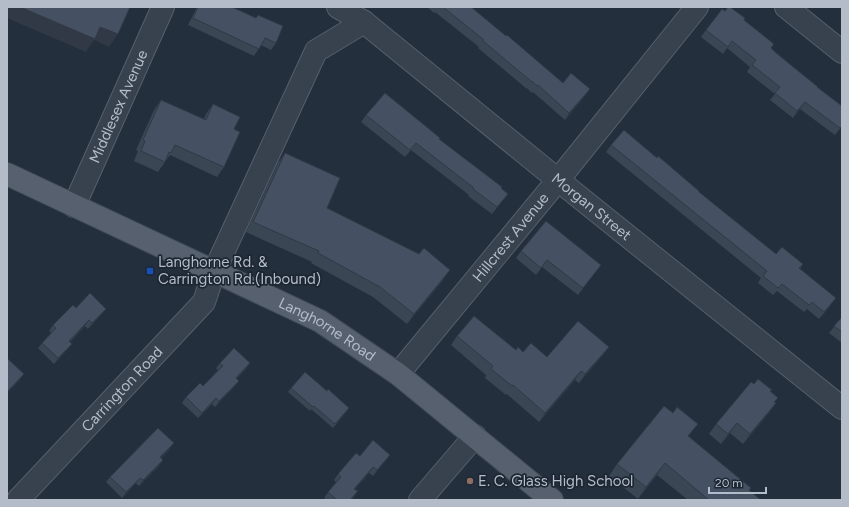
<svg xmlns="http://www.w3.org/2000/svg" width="849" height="507" font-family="Figtree,sans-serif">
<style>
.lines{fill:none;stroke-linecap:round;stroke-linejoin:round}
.minor-casing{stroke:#565f6c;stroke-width:24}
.major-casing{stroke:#414a57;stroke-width:24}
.minor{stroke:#38414e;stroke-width:22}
.major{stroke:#56606e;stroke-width:22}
.wall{fill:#3b4654}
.shaded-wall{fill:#303945}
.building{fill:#455162;stroke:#303945}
.transit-dot{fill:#1a4fb4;stroke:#1d2633;stroke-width:1.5}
.education-dot{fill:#8d6e63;stroke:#1d2633;stroke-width:1.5}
.labels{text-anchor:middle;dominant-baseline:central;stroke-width:3.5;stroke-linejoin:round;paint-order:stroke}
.street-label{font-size:15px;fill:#b4bcc9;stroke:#1d2633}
.poi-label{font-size:15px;fill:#b4bcc9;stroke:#1d2633;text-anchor:start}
</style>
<rect width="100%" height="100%" fill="#242f3e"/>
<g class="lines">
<g class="minor-casing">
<g id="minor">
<path id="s1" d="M 338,7 L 364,22 L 558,180 L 842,408"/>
<path d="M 786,7 L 842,52"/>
<path id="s2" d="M 74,206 L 163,7"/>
<path id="s3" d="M 398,374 L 558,180 L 697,7"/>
<path id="s4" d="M 18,500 L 204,302 L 214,272 L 316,51 L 364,22"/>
<path d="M 420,500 L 475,436"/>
</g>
</g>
<g class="major-casing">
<g id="major">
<path id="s5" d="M 7,174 L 320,321 L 398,374 L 552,500"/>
</g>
</g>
<use href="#minor" class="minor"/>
<use href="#major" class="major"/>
</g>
<path class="wall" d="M 197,7 L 232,7 L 256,18 L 258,15 L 276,43 L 271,50 L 261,45 L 254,56 L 188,25 Z
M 427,7 L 471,7 L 563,83 L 590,89 L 585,96 L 565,120 L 533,92 L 532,93 L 527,88 L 527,89 L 478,48 L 479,47 L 435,12 L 434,13 Z
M 725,11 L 744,20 L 771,48 L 817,87 L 842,126 L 835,135 L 800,109 L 793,118 L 770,100 L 775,94 L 747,72 L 750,67 L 727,48 L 723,54 L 701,37 L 706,30 Z
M 161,100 L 204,119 L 206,114 L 213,104 L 234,129 L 224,167 L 217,177 L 170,155 L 158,172 L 134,161 L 138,151 L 136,150 L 154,110 Z
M 366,115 L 434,133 L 439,139 L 508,194 L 492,214 L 468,196 L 469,195 L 411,150 L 405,157 L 361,122 Z
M 611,145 L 699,192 L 776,254 L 803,264 L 800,269 L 831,305 L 819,319 L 807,309 L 804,312 L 777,291 L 773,295 L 758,283 L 761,278 L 606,152 Z
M 285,153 L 327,208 L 443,280 L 407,324 L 373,297 L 311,263 L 312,262 L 246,232 L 278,163 Z
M 521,251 L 601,265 L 578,295 L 542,267 L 536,275 L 516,258 Z
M 102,314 L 88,329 L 85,326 L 70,342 L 68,349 L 54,364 L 38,348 L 42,343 L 52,333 L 49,331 L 53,325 Z
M 842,317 L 842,343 L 829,333 Z
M 457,336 L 547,357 L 609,347 L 602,356 L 579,383 L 575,380 L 539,422 L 507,394 L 506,395 L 485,378 L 486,375 L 451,345 Z
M 220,363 L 250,363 L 246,369 L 236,379 L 235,386 L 215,407 L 212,404 L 198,418 L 182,403 L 186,397 L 203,386 L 218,370 L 216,368 Z
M 754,384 L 770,392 L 775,402 L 776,403 L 769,413 L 743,444 L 730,433 L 721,444 L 709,434 L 716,424 Z
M 291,388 L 347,411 L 333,428 L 311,409 L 310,411 L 288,392 Z
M 689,436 L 749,491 L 761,500 L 688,500 L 657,475 L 638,499 L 609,476 L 617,464 Z
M 170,449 L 161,458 L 163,460 L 159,466 L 139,486 L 136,483 L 122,498 L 106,482 L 110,477 Z
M 390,455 L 386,460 L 373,476 L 369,473 L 355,489 L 354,497 L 351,500 L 327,500 L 324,498 L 336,482 L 334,480 L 338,474 L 360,456 Z"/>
<path class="shaded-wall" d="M 7,7 L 20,7 L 100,27 L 118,34 L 109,47 L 94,40 L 86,52 L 7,18 Z
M 590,89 L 585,96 L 565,120 L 569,113 Z
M 805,102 L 800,109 L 793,118 L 797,111 Z
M 450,270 L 443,280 L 407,324 L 414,314 Z
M 106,309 L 102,314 L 88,329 L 92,323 Z
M 89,320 L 85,326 L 65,346 L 69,341 Z
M 72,344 L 68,349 L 54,364 L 58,358 Z
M 609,347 L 602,356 L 579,383 L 585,374 Z
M 250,363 L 246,369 L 232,384 L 236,378 Z
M 581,371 L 575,380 L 539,422 L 545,413 Z
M 24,374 L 20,380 L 7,393 L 7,392 Z
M 239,381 L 235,386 L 215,407 L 219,401 Z
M 216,398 L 212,404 L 198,418 L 202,413 Z
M 776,403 L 769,413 L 743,444 L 750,434 Z
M 737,423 L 730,433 L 721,444 L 728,434 Z
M 174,443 L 170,449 L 156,463 L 160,457 Z
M 390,455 L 386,460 L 373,476 L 377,470 Z
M 163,460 L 159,466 L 139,486 L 143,480 Z
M 665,463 L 657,475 L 638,499 L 646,487 Z
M 373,467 L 369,473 L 351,494 L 354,489 Z
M 140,478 L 136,483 L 122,498 L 126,492 Z"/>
<path class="building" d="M 20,7 L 130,7 L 118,34 L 100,27 L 95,39 Z
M 198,7 L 232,7 L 256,18 L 258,15 L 283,26 L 276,43 L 265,38 L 259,49 L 193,18 Z
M 443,7 L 471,7 L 506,36 L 507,35 L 563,83 L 571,73 L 590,89 L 569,113 L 538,85 L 537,86 L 532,81 L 532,82 L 483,41 L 484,40 Z
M 728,7 L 730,7 L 745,18 L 744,20 L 774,44 L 771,48 L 776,53 L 818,87 L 817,87 L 842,106 L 842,126 L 840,128 L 805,102 L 797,111 L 775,93 L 780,87 L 752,65 L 756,60 L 732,41 L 728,47 L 706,30 L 722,9 L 725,11 Z
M 385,93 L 434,133 L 440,138 L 439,139 L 502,187 L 501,188 L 508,194 L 497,207 L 473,189 L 474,188 L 416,143 L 410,150 L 366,115 Z
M 161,100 L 206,120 L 213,104 L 240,117 L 234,129 L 240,132 L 224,167 L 175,145 L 171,153 L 169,152 L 165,162 L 141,151 L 145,141 L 143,140 Z
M 624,130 L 657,158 L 658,156 L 699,191 L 699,192 L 776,254 L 782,247 L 803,264 L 799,268 L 836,298 L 824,312 L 812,302 L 809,305 L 782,284 L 778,288 L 763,276 L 767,271 L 611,145 Z
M 285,153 L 340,178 L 327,208 L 419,254 L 424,248 L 450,270 L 414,314 L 380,287 L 318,253 L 319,251 L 253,222 Z
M 546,221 L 601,265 L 583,288 L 547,260 L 541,268 L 521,251 Z
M 90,293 L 106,309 L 92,323 L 89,320 L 69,341 L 72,344 L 58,358 L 42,343 L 56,328 L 53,325 L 73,305 L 76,308 Z
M 474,316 L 516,350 L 518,347 L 523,352 L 531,343 L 547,357 L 578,321 L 609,347 L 585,374 L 581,371 L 545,413 L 513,385 L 512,386 L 491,369 L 493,366 L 457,336 Z
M 842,317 L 842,332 L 834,326 Z
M 234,348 L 250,363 L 236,378 L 239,381 L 219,401 L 216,398 L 202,413 L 186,397 L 200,383 L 203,386 L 223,366 L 220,363 Z
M 8,359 L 24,374 L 7,392 L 7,360 Z
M 305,372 L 327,391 L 328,389 L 349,408 L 335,424 L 314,406 L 313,407 L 291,388 Z
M 758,379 L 772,390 L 770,391 L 778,398 L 774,402 L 776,403 L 750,434 L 737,423 L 728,434 L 716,424 L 751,382 L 754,384 Z
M 664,406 L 673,413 L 677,407 L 698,424 L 688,436 L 751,488 L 749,490 L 761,500 L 709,500 L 665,463 L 646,487 L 617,464 Z
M 158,428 L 174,443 L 160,457 L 163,460 L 143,480 L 140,478 L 126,492 L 110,477 Z
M 373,440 L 390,455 L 377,470 L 373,467 L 354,489 L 358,491 L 350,500 L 337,500 L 328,492 L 341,477 L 338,474 L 356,453 L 360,456 Z"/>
<rect class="transit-dot" x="146" y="267" width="8" height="8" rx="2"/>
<circle class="education-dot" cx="470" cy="481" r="4"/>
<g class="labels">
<g class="street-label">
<text stroke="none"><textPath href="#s2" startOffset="109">Middlesex Avenue</textPath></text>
<text stroke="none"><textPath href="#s1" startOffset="323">Morgan Street</textPath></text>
<text stroke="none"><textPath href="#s3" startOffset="177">Hillcrest Avenue</textPath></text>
<text stroke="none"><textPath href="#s5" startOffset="356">Langhorne Road</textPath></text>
<text stroke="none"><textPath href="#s4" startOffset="152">Carrington Road</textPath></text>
</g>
<g class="poi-label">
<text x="158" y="262">Langhorne Rd. &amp;<tspan x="158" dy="17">Carrington Rd.(Inbound)</tspan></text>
<text x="478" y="481">E. C. Glass High School</text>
</g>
</g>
<rect width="849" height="507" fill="none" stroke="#b4bcc9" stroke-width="16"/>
<path d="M709 487v6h57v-6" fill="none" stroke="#b4bcc9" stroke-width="2"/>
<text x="715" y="487" font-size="12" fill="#b4bcc9" stroke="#1d2633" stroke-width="3" paint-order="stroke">20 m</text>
</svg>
